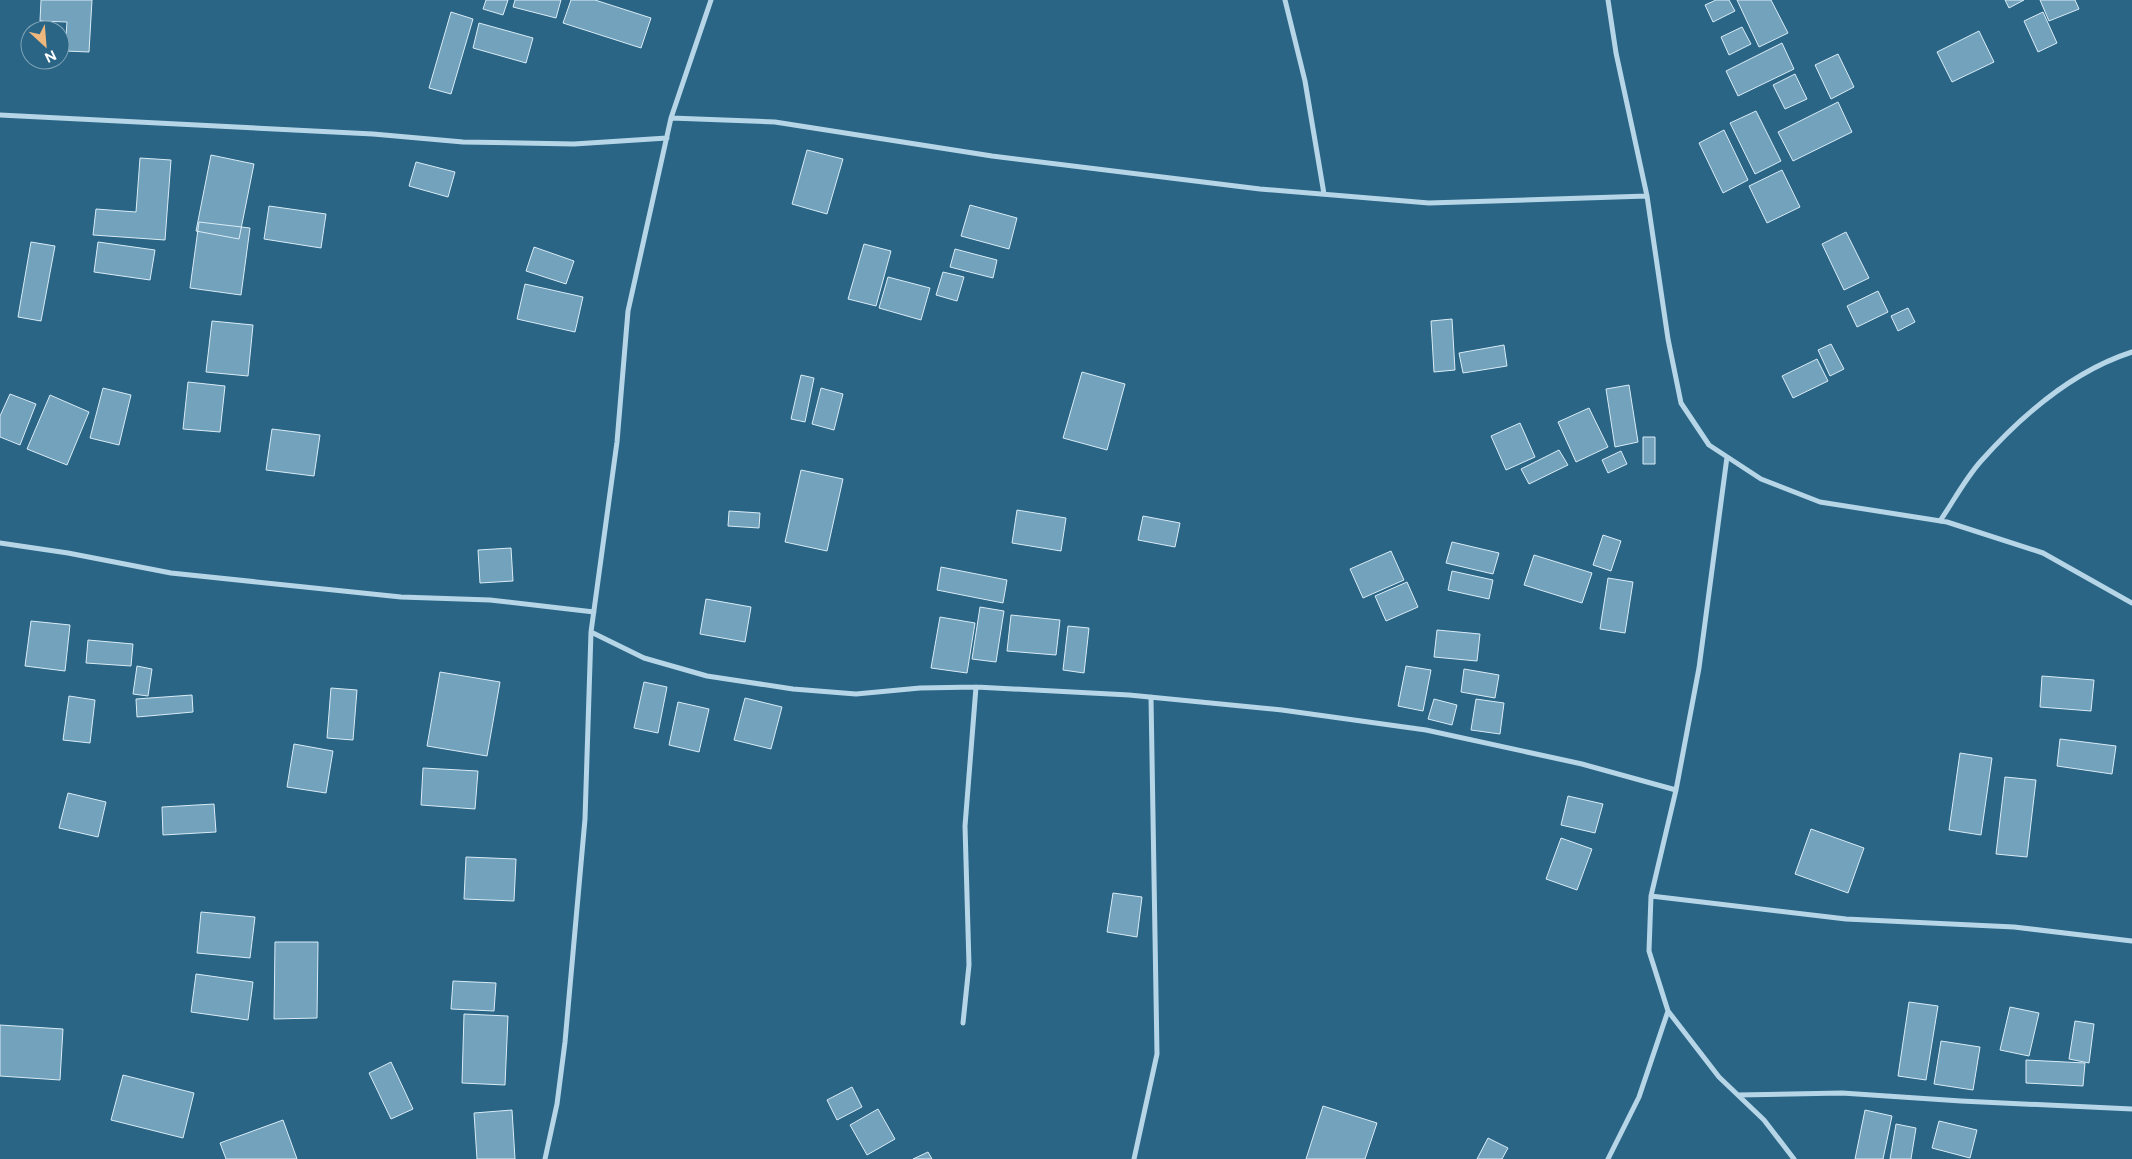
<svg xmlns="http://www.w3.org/2000/svg" width="2132" height="1159" font-family="Figtree,sans-serif">
<style>
.building{fill:#72a2bc;stroke:#d9ecf6}
.lines{fill:none;stroke-linecap:round;stroke-linejoin:round}
.minor{stroke:#b6d6e7;stroke-width:5}
</style>
<rect width="100%" height="100%" fill="#2a6586"/>
<path class="building" d="M 41,0 L 92,0 L 89,52 L 65,51 L 67,22 L 40,21 Z
M 486,0 L 508,0 L 503,15 L 483,9 Z
M 515,0 L 561,0 L 556,18 L 513,7 Z
M 571,0 L 595,0 L 651,18 L 641,48 L 563,23 Z
M 1716,0 L 1729,0 L 1735,11 L 1713,22 L 1705,5 Z
M 1737,0 L 1771,0 L 1788,33 L 1759,47 Z
M 2005,0 L 2024,0 L 2009,8 Z
M 2040,0 L 2075,0 L 2079,9 L 2049,21 Z
M 451,12 L 473,19 L 451,94 L 429,88 Z
M 2043,12 L 2057,43 L 2038,52 L 2024,21 Z
M 479,23 L 533,38 L 526,63 L 473,48 Z
M 1742,27 L 1751,44 L 1729,55 L 1721,37 Z
M 1979,31 L 1994,62 L 1952,82 L 1937,52 Z
M 1782,43 L 1794,69 L 1738,96 L 1726,71 Z
M 1838,54 L 1854,87 L 1831,99 L 1815,65 Z
M 1795,74 L 1807,99 L 1785,109 L 1773,85 Z
M 1838,102 L 1852,132 L 1793,161 L 1778,132 Z
M 1756,111 L 1781,161 L 1755,174 L 1730,123 Z
M 1724,130 L 1748,180 L 1723,193 L 1699,143 Z
M 807,150 L 843,159 L 827,214 L 792,204 Z
M 211,155 L 254,164 L 239,239 L 196,231 Z
M 140,158 L 171,160 L 165,240 L 93,235 L 96,209 L 136,212 Z
M 416,162 L 455,172 L 448,197 L 409,186 Z
M 1782,170 L 1800,207 L 1767,223 L 1749,186 Z
M 970,205 L 1017,218 L 1009,249 L 961,236 Z
M 269,206 L 326,214 L 321,248 L 264,239 Z
M 199,222 L 250,228 L 241,295 L 190,288 Z
M 1846,232 L 1869,278 L 1844,290 L 1822,244 Z
M 31,242 L 55,246 L 41,321 L 18,317 Z
M 98,242 L 155,250 L 150,280 L 94,272 Z
M 864,244 L 891,251 L 876,306 L 848,299 Z
M 534,247 L 574,261 L 566,284 L 526,271 Z
M 955,249 L 997,260 L 993,278 L 950,267 Z
M 943,272 L 964,277 L 957,301 L 936,295 Z
M 888,277 L 930,288 L 921,320 L 879,308 Z
M 525,284 L 583,297 L 575,332 L 517,319 Z
M 1878,291 L 1888,312 L 1857,327 L 1847,306 Z
M 1908,308 L 1915,322 L 1898,331 L 1891,316 Z
M 1452,319 L 1455,370 L 1434,372 L 1431,321 Z
M 212,321 L 253,325 L 248,376 L 206,372 Z
M 1831,344 L 1844,369 L 1830,376 L 1818,350 Z
M 1504,345 L 1507,366 L 1463,373 L 1459,353 Z
M 1817,359 L 1828,381 L 1793,398 L 1782,376 Z
M 1082,372 L 1125,384 L 1107,450 L 1063,438 Z
M 801,375 L 814,378 L 805,422 L 791,419 Z
M 188,382 L 225,386 L 220,432 L 183,429 Z
M 1629,385 L 1638,442 L 1615,447 L 1606,389 Z
M 103,388 L 131,395 L 119,445 L 90,438 Z
M 821,388 L 843,394 L 834,430 L 812,424 Z
M 10,394 L 36,404 L 20,445 L 0,437 L 0,416 Z
M 50,395 L 89,412 L 67,465 L 27,449 Z
M 1589,408 L 1608,447 L 1576,462 L 1558,422 Z
M 1520,423 L 1535,457 L 1506,470 L 1491,436 Z
M 272,429 L 320,435 L 314,476 L 266,470 Z
M 1643,437 L 1655,437 L 1655,464 L 1643,464 Z
M 1559,450 L 1568,465 L 1529,484 L 1521,469 Z
M 1621,451 L 1627,464 L 1608,473 L 1602,460 Z
M 801,470 L 843,479 L 827,551 L 785,542 Z
M 1017,510 L 1066,518 L 1061,551 L 1012,543 Z
M 729,511 L 760,513 L 759,528 L 728,526 Z
M 1143,516 L 1180,523 L 1175,547 L 1138,540 Z
M 1603,535 L 1621,541 L 1611,571 L 1593,565 Z
M 1452,542 L 1499,553 L 1493,574 L 1446,563 Z
M 511,548 L 513,581 L 480,583 L 478,550 Z
M 1391,551 L 1404,580 L 1363,598 L 1350,569 Z
M 1534,555 L 1592,573 L 1582,603 L 1524,585 Z
M 941,567 L 1007,580 L 1003,603 L 937,590 Z
M 1452,571 L 1493,580 L 1489,599 L 1448,590 Z
M 1608,578 L 1633,582 L 1625,633 L 1600,629 Z
M 1407,582 L 1418,607 L 1386,621 L 1375,596 Z
M 706,599 L 751,607 L 745,642 L 700,634 Z
M 980,607 L 1004,611 L 996,662 L 972,659 Z
M 1011,615 L 1060,620 L 1056,655 L 1007,651 Z
M 940,617 L 975,623 L 967,673 L 931,668 Z
M 31,621 L 70,625 L 65,671 L 25,666 Z
M 1068,626 L 1089,628 L 1084,673 L 1063,670 Z
M 1437,630 L 1480,634 L 1477,661 L 1434,657 Z
M 88,640 L 133,644 L 131,666 L 86,663 Z
M 137,666 L 152,669 L 148,696 L 133,694 Z
M 1406,666 L 1431,670 L 1423,711 L 1398,706 Z
M 1464,669 L 1499,675 L 1495,698 L 1461,692 Z
M 440,672 L 500,682 L 487,756 L 427,746 Z
M 2042,676 L 2094,680 L 2091,711 L 2040,707 Z
M 644,682 L 667,687 L 658,733 L 634,728 Z
M 331,688 L 357,690 L 353,740 L 327,738 Z
M 192,695 L 193,712 L 137,717 L 136,699 Z
M 69,696 L 95,700 L 90,743 L 63,740 Z
M 745,698 L 782,707 L 771,749 L 734,740 Z
M 1434,699 L 1457,705 L 1452,725 L 1428,719 Z
M 1476,699 L 1504,703 L 1500,734 L 1471,730 Z
M 678,702 L 709,709 L 699,752 L 669,745 Z
M 2060,739 L 2116,746 L 2112,774 L 2057,766 Z
M 294,744 L 333,751 L 326,793 L 287,787 Z
M 1960,753 L 1992,758 L 1981,835 L 1949,830 Z
M 423,768 L 478,771 L 475,809 L 421,805 Z
M 2005,777 L 2036,780 L 2027,857 L 1996,854 Z
M 68,793 L 106,802 L 98,837 L 59,828 Z
M 1568,796 L 1603,804 L 1595,833 L 1561,825 Z
M 214,804 L 216,832 L 163,835 L 162,807 Z
M 1811,829 L 1864,848 L 1848,893 L 1795,874 Z
M 1561,838 L 1592,849 L 1577,890 L 1546,879 Z
M 466,857 L 516,859 L 514,901 L 464,899 Z
M 1113,893 L 1142,897 L 1137,937 L 1107,932 Z
M 201,912 L 255,917 L 250,958 L 197,953 Z
M 275,942 L 318,942 L 317,1018 L 274,1019 Z
M 196,974 L 253,982 L 248,1020 L 191,1012 Z
M 453,981 L 496,983 L 494,1011 L 451,1009 Z
M 1909,1002 L 1938,1006 L 1926,1080 L 1898,1076 Z
M 2010,1007 L 2039,1013 L 2029,1056 L 2000,1050 Z
M 464,1014 L 508,1016 L 505,1085 L 462,1083 Z
M 2075,1021 L 2094,1024 L 2089,1063 L 2069,1059 Z
M 0,1025 L 63,1029 L 60,1080 L 0,1076 Z
M 1941,1041 L 1980,1047 L 1973,1090 L 1934,1084 Z
M 2026,1060 L 2085,1063 L 2083,1086 L 2026,1083 Z
M 391,1062 L 413,1109 L 391,1119 L 369,1073 Z
M 123,1075 L 194,1093 L 183,1138 L 111,1120 Z
M 852,1087 L 862,1107 L 837,1120 L 827,1100 Z
M 1323,1106 L 1377,1123 L 1365,1159 L 1306,1159 Z
M 878,1109 L 895,1139 L 867,1155 L 850,1125 Z
M 512,1110 L 515,1159 L 477,1159 L 474,1113 Z
M 1865,1110 L 1892,1116 L 1883,1159 L 1855,1159 Z
M 283,1120 L 297,1159 L 226,1159 L 220,1143 Z
M 1939,1121 L 1977,1130 L 1970,1158 L 1932,1148 Z
M 1896,1124 L 1916,1128 L 1911,1159 L 1890,1159 Z
M 1488,1138 L 1508,1148 L 1502,1159 L 1477,1159 Z
M 928,1152 L 932,1159 L 913,1159 Z"/>
<g class="lines">
<path class="minor" d="M 1285,0 L 1305,81 L 1324,194
M 1608,0 L 1616,53 L 1647,196 L 1668,339 L 1681,403 L 1709,445 L 1761,479 L 1820,502 L 1947,522 L 2043,553 L 2132,603
M 0,115 L 373,134 L 463,142 L 574,144 L 667,138
M 671,118 L 775,122 L 992,156 L 1260,189 L 1429,203 L 1647,196
M 1727,457 L 1699,668 L 1676,790 L 1651,896 L 1649,951 L 1668,1011 L 1719,1077 L 1764,1120 L 1794,1159
M 1940,521 C 1953,502 1965,479 1981,461 C 2022,415 2073,371 2132,352
M 0,543 L 68,553 L 171,573 L 401,597 L 490,600 L 594,612
M 591,632 L 644,658 L 707,676 L 793,689 L 856,694 L 920,688 L 976,687 L 1129,695 L 1282,710 L 1426,730 L 1582,764 L 1676,790
M 1651,896 L 1846,919 L 2014,927 L 2132,941
M 963,1023 L 969,965 L 965,826 L 976,687
M 1738,1095 L 1842,1093 L 1961,1101 L 2132,1109
M 545,1159 L 557,1104 L 565,1042 L 585,819 L 591,632 L 617,442 L 628,311 L 671,118 L 711,0
M 1134,1159 L 1157,1054 L 1151,697
M 1608,1159 L 1639,1097 L 1668,1011"/>
</g>
<g transform="translate(45 45) rotate(154)"><circle r="24" fill="#2a6586" stroke="#7fa3b6"/>
<path d="M0-4L9 19L0 12L-9 19Z" fill="#eeb77d"/>
<text y="-8" font-size="14" font-weight="bold" text-anchor="middle" fill="#ffffff">N</text>
</g>
</svg>
